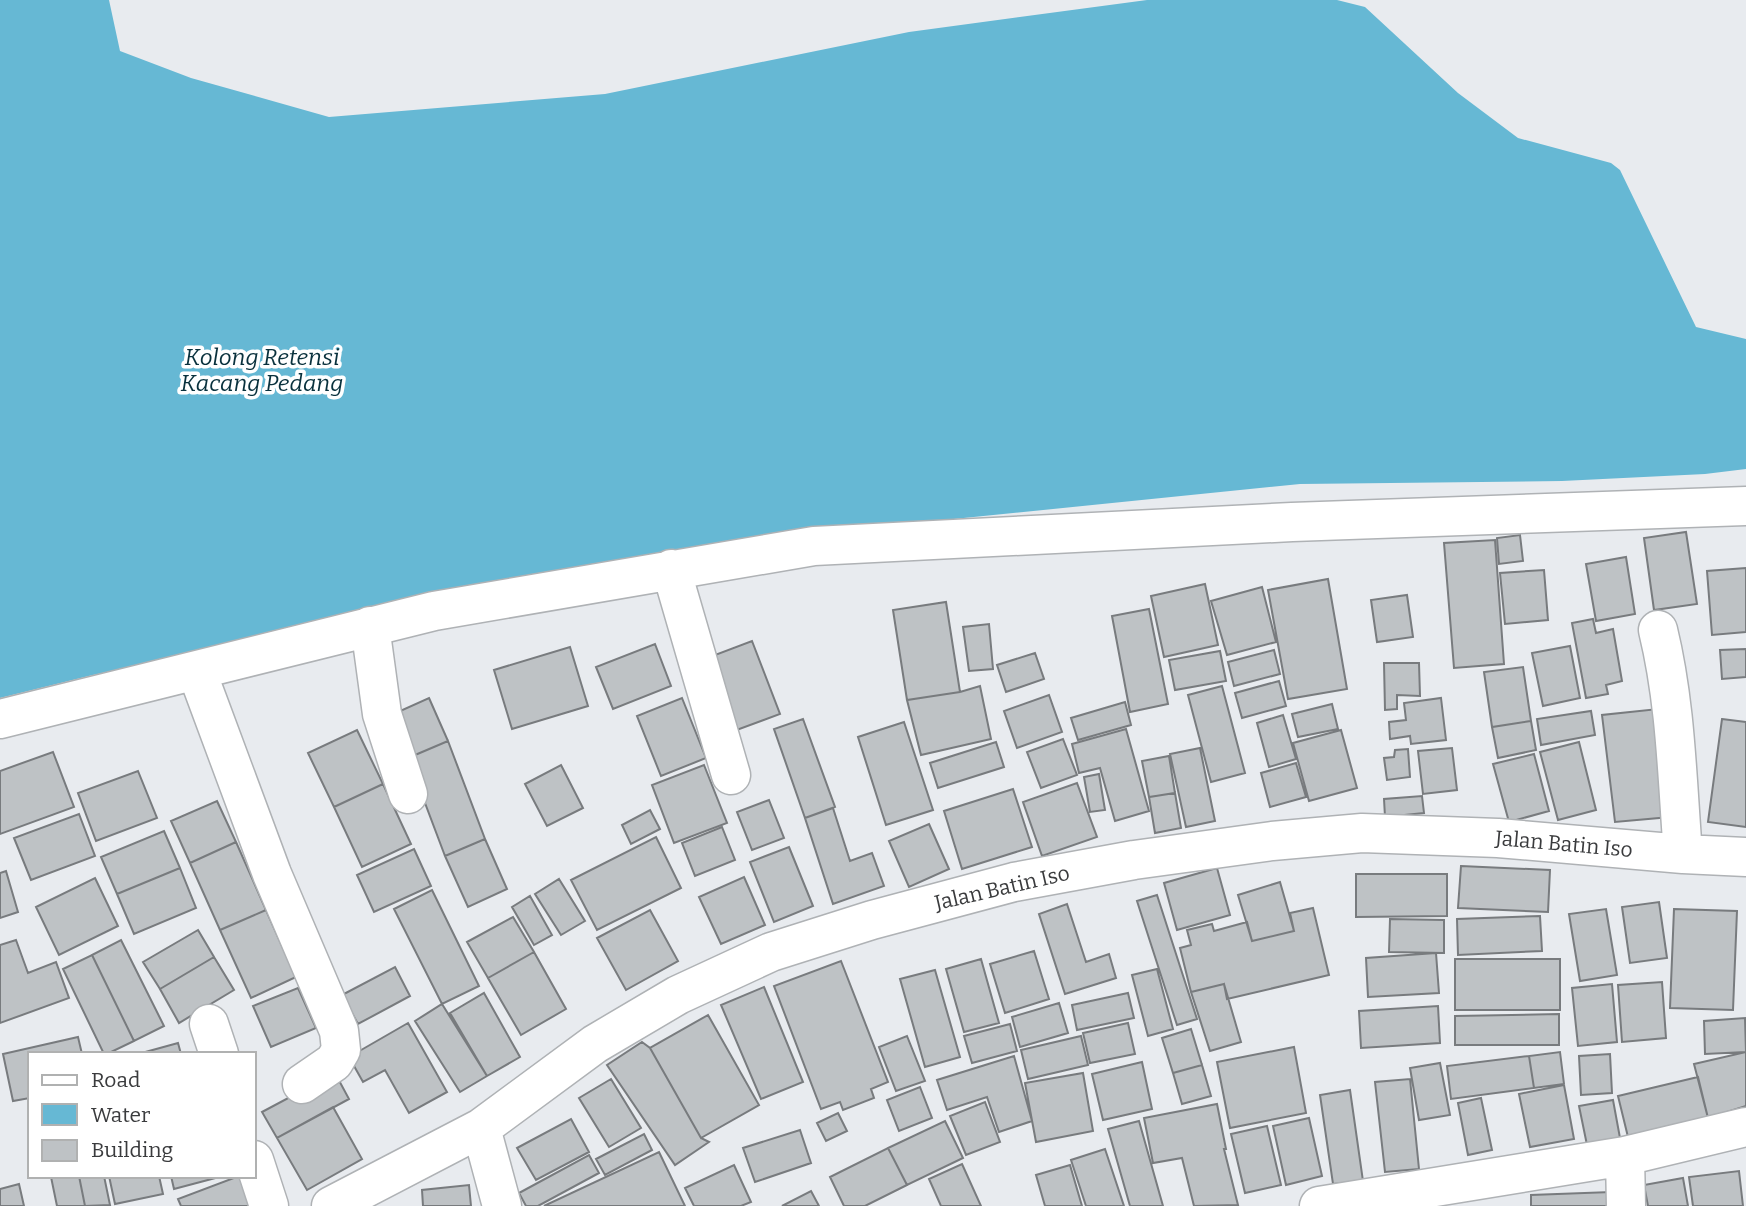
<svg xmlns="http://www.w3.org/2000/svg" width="1746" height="1206" font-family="Bitter,serif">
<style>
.water{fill:#66b8d4}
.building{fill:#bec2c5;stroke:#787b7e;stroke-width:2}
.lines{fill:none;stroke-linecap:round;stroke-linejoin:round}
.minor-casing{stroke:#afb2b5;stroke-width:41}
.minor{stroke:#fff;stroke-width:38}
.labels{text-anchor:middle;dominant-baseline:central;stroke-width:7;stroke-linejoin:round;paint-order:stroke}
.street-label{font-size:21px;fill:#3a3b3d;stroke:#fff}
.water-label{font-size:23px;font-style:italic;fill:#09313d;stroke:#fff}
</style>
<rect width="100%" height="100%" fill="#e8ebef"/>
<path class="water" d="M 0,0 L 109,0 L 120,51 L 191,78 L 329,117 L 605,94 L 909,32 L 1147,0 L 1337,0 L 1365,7 L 1458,93 L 1518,138 L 1611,163 L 1620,170 L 1696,327 L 1746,339 L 1746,469 L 1705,474 L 1562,481 L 1300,484 L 816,533 L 435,602 L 93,675 L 0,698 Z"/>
<path class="building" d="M 1686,532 L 1697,604 L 1654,610 L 1644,538 Z
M 1520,535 L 1523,561 L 1499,564 L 1497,538 Z
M 1495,540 L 1504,664 L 1454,668 L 1444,543 Z
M 1626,557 L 1635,614 L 1596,621 L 1586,564 Z
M 1746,568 L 1746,632 L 1712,635 L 1707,571 Z
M 1544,570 L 1548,620 L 1505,624 L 1500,573 Z
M 1328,579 L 1347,689 L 1288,699 L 1268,590 Z
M 1205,584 L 1218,645 L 1164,657 L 1151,596 Z
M 1262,587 L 1276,642 L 1227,655 L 1211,601 Z
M 1407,595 L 1413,637 L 1377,642 L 1371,600 Z
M 946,602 L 960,692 L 907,700 L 893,610 Z
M 1149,609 L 1168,704 L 1130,712 L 1112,616 Z
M 1593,619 L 1596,633 L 1613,629 L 1622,681 L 1606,685 L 1608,694 L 1586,698 L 1572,623 Z
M 989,624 L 993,669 L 969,671 L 963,627 Z
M 752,641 L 780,714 L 734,731 L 707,658 Z
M 655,644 L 671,686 L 613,709 L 596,667 Z
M 1570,646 L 1580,698 L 1543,706 L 1532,653 Z
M 570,647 L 588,706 L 512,729 L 494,670 Z
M 1746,649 L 1746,677 L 1722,679 L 1720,650 Z
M 1274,650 L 1280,674 L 1234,686 L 1228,662 Z
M 1220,651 L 1226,681 L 1175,690 L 1169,660 Z
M 1035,653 L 1044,679 L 1006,692 L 997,665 Z
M 1384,663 L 1419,663 L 1420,696 L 1397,695 L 1397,709 L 1385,710 Z
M 1523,667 L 1531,721 L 1492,727 L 1484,672 Z
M 1279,681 L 1286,706 L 1242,718 L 1235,693 Z
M 980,686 L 991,739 L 921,755 L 907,700 L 960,692 Z
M 1222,686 L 1245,773 L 1211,782 L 1188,695 Z
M 1049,695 L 1062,732 L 1017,748 L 1004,711 Z
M 429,698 L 448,741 L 408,758 L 389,716 Z
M 682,698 L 706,758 L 661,776 L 637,716 Z
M 1441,698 L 1446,740 L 1411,744 L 1410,736 L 1390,739 L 1389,722 L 1406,720 L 1404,703 Z
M 1125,702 L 1131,725 L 1078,740 L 1071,718 Z
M 1332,704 L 1338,729 L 1298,737 L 1292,714 Z
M 1658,709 L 1670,817 L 1615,822 L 1602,715 Z
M 1591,711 L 1595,735 L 1541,745 L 1537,719 Z
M 1283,715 L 1296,759 L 1269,767 L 1257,723 Z
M 803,719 L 835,807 L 805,818 L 774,729 Z
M 1722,719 L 1746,722 L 1746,827 L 1708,822 Z
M 1531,721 L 1536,750 L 1498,758 L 1492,727 Z
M 904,722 L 933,810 L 886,825 L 858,737 Z
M 1126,729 L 1149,811 L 1115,821 L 1100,768 L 1079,773 L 1072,744 Z
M 357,730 L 383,784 L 334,807 L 308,753 Z
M 1341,730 L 1357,788 L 1309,801 L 1293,743 Z
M 1063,739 L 1077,775 L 1041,788 L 1027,752 Z
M 448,741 L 485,839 L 445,856 L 408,758 Z
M 996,742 L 1004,767 L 938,788 L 930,763 Z
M 1579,742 L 1596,810 L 1558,820 L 1540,752 Z
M 1200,748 L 1215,821 L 1186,827 L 1170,754 Z
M 1452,748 L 1457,790 L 1423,794 L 1418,751 Z
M 1408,749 L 1410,777 L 1387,780 L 1384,758 L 1394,757 L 1395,750 Z
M 53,752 L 74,807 L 0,834 L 0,771 Z
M 1534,754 L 1549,811 L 1509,822 L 1493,764 Z
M 1169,756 L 1175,793 L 1149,797 L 1142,761 Z
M 1296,763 L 1306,797 L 1270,807 L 1261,773 Z
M 561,765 L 583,808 L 547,826 L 525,784 Z
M 704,765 L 727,823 L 674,843 L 652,785 Z
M 138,771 L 157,818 L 96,841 L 78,793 Z
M 1099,774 L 1105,810 L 1090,812 L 1084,777 Z
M 1077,783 L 1097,837 L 1042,856 L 1023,802 Z
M 383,784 L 411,844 L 362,867 L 334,807 Z
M 1013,789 L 1032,847 L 962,869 L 944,811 Z
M 1175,793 L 1181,828 L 1155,833 L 1149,797 Z
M 1422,796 L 1424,813 L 1385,817 L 1384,799 Z
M 769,800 L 784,838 L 752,850 L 737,812 Z
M 217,801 L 236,842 L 190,863 L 171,821 Z
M 833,808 L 850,861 L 872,853 L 884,886 L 833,904 L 805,818 Z
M 650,810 L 660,829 L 631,844 L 622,825 Z
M 79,814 L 95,856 L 31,880 L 14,838 Z
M 929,824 L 949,869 L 909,887 L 889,841 Z
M 722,827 L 735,860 L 695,876 L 682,843 Z
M 164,831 L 180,868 L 117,894 L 101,857 Z
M 656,837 L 681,888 L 597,930 L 571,880 Z
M 485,839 L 507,889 L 468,907 L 445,856 Z
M 236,842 L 266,910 L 220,930 L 190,863 Z
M 789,847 L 813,906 L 774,922 L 750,862 Z
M 414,849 L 431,886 L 374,912 L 357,875 Z
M 1461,866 L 1550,870 L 1548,912 L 1458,908 Z
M 180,868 L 196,908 L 134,934 L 117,894 Z
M 1217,868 L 1230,915 L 1177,930 L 1164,883 Z
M 6,871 L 18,912 L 0,918 L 0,873 Z
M 1356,874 L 1447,874 L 1447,916 L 1356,917 Z
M 744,877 L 765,925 L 721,944 L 699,897 Z
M 95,878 L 118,926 L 59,955 L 36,907 Z
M 559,879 L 585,921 L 561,935 L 535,894 Z
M 1280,882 L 1294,931 L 1252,941 L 1238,895 Z
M 432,890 L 479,986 L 442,1004 L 394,909 Z
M 1157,895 L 1197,1019 L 1177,1025 L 1137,901 Z
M 530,896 L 552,935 L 534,945 L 512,907 Z
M 1659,902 L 1667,958 L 1630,963 L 1622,907 Z
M 1067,904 L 1086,962 L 1109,954 L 1116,978 L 1065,994 L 1039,914 Z
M 1313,908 L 1329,975 L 1227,999 L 1224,984 L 1191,992 L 1180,948 L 1191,945 L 1187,930 L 1212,924 L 1214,931 L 1247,922 L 1252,941 L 1294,931 L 1290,913 Z
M 1606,909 L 1617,975 L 1580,981 L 1569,914 Z
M 1674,909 L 1737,911 L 1733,1010 L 1670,1008 Z
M 266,910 L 296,977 L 251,998 L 220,930 Z
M 650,910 L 678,961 L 626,990 L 597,938 Z
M 1540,916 L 1542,951 L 1458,955 L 1457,919 Z
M 513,917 L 534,952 L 488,978 L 467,942 Z
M 1390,919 L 1444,920 L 1444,953 L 1389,952 Z
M 198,930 L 214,957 L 160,989 L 143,962 Z
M 16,940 L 28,973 L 56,962 L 69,998 L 0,1023 L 0,945 Z
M 121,940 L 164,1026 L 134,1041 L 92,955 Z
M 1034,951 L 1049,999 L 1005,1013 L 990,964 Z
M 534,952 L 566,1009 L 521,1035 L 488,978 Z
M 1436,953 L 1439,993 L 1368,997 L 1366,958 Z
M 92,955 L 134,1041 L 107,1054 L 104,1054 L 63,969 Z
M 214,957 L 234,990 L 179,1023 L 160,989 Z
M 981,959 L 999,1023 L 964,1032 L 946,969 Z
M 1455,959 L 1560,959 L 1560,1010 L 1455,1010 Z
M 841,961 L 888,1082 L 871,1089 L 874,1098 L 843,1110 L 840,1102 L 821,1109 L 774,986 Z
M 395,967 L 410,996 L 358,1024 L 342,995 Z
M 1157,969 L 1173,1029 L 1148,1036 L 1132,975 Z
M 935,970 L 960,1057 L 925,1067 L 900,979 Z
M 1662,982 L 1666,1038 L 1622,1042 L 1618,985 Z
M 1224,984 L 1241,1042 L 1210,1051 L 1191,992 Z
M 1612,984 L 1617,1042 L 1578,1046 L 1572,988 Z
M 764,987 L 803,1082 L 761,1099 L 721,1005 Z
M 298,988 L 316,1028 L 271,1047 L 253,1006 Z
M 484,993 L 520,1057 L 487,1076 L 450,1013 Z
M 1128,993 L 1134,1018 L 1077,1030 L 1072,1005 Z
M 1059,1003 L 1068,1033 L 1020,1047 L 1012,1017 Z
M 442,1004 L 487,1076 L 460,1092 L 415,1021 Z
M 1438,1006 L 1440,1043 L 1361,1048 L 1359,1011 Z
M 1559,1014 L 1559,1045 L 1455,1045 L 1455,1016 Z
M 708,1015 L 759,1105 L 701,1138 L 650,1048 Z
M 1745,1018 L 1746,1052 L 1705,1054 L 1704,1021 Z
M 408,1023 L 447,1092 L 409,1113 L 385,1070 L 363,1082 L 349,1057 Z
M 1128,1023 L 1135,1054 L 1090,1063 L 1083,1033 Z
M 1010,1024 L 1017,1051 L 972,1063 L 964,1036 Z
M 1191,1029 L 1202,1065 L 1173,1073 L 1162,1038 Z
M 907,1036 L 925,1081 L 896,1091 L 879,1047 Z
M 1081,1036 L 1088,1065 L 1028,1079 L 1021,1050 Z
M 78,1037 L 82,1054 L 30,1054 L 30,1098 L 13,1101 L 3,1054 Z
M 642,1042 L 650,1048 L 701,1138 L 709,1142 L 675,1165 L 607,1065 Z
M 178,1043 L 181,1054 L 138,1054 Z
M 1294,1047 L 1306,1113 L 1230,1128 L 1217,1062 Z
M 1560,1052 L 1564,1084 L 1534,1088 L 1529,1056 Z
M 1746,1052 L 1746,1106 L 1708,1118 L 1694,1064 Z
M 1610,1054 L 1612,1093 L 1581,1095 L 1579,1056 Z
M 1014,1056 L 1032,1121 L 999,1132 L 987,1097 L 947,1110 L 937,1080 Z
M 1529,1056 L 1534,1088 L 1451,1099 L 1447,1066 Z
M 1142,1062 L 1152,1109 L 1103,1120 L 1092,1074 Z
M 1440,1063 L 1450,1115 L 1419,1120 L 1410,1068 Z
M 1202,1065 L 1211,1096 L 1182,1104 L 1173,1073 Z
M 335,1073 L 349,1099 L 277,1138 L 262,1112 Z
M 1083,1073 L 1093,1131 L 1036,1142 L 1025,1083 Z
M 1698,1077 L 1708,1118 L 1628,1137 L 1618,1096 Z
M 611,1079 L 641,1128 L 609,1147 L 579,1098 Z
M 1410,1079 L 1419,1169 L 1385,1172 L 1375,1082 Z
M 1564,1085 L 1574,1139 L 1530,1147 L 1519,1094 Z
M 920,1087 L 932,1118 L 899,1131 L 887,1100 Z
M 1350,1090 L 1363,1181 L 1333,1184 L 1320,1095 Z
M 1481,1098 L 1492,1150 L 1468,1155 L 1458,1103 Z
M 1613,1100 L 1620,1138 L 1587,1145 L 1579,1106 Z
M 985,1102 L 1000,1142 L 966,1155 L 950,1116 Z
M 1217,1104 L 1226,1149 L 1224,1149 L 1238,1205 L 1194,1206 L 1182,1158 L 1153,1163 L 1144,1118 Z
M 333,1107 L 362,1159 L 307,1190 L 277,1138 Z
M 838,1113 L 847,1131 L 826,1141 L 817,1123 Z
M 1309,1118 L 1322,1176 L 1286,1185 L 1273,1126 Z
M 571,1119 L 589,1152 L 536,1180 L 517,1148 Z
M 945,1121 L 963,1158 L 907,1185 L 888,1148 Z
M 1139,1121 L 1163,1206 L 1130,1206 L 1108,1129 Z
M 1267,1126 L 1281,1185 L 1245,1193 L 1231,1134 Z
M 800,1130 L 811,1163 L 755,1182 L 743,1148 Z
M 644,1134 L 652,1150 L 605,1175 L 596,1159 Z
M 888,1148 L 907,1185 L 865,1206 L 844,1206 L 830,1177 Z
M 1105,1149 L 1124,1206 L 1086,1206 L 1071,1160 Z
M 659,1152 L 685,1206 L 544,1206 Z
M 589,1155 L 599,1173 L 538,1206 L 526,1206 L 519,1193 Z
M 962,1164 L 981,1206 L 941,1206 L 929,1179 Z
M 734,1165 L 751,1202 L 741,1206 L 694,1206 L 685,1188 Z
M 1070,1165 L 1082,1206 L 1045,1206 L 1036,1175 Z
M 1739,1171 L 1743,1206 L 1693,1206 L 1689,1177 Z
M 79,1176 L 85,1206 L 57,1206 L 51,1177 Z
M 79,1176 L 104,1176 L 110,1205 L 85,1206 Z
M 109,1176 L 159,1176 L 163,1194 L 115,1204 Z
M 171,1176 L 223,1176 L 174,1189 Z
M 239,1176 L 251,1206 L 181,1206 L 178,1199 Z
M 1683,1178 L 1688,1206 L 1648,1206 L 1644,1185 Z
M 19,1184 L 24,1206 L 0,1206 L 0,1189 Z
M 469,1185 L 471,1206 L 423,1206 L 422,1190 Z
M 811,1191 L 819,1206 L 782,1206 Z
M 1611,1192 L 1611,1206 L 1531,1206 L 1531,1195 Z"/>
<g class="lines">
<g class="minor-casing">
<path id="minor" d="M 671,569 L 731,775
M 370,626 L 382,714 L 408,794
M 1658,630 C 1676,704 1677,778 1683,854
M 197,672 L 272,874 L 339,1031 L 341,1050 L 334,1062 L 302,1084
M 0,719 L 434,611 L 814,546 L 1292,522 L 1746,506
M 209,1024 L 219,1054
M 481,1128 L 502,1206
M 254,1160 L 269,1206
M 331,1206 L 481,1128 L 595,1044 L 678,995 L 771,952 L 872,920 L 1014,882 L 1134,860 L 1272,841 L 1362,833 L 1498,838 L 1683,854 L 1746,857
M 1319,1206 L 1625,1156
M 1626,1206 L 1625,1156 L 1746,1127"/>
</g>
<use href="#minor" class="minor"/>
</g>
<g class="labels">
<g class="street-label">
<text transform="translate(1564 844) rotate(5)">Jalan Batin Iso</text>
<text transform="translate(1002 888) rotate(-13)">Jalan Batin Iso</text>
</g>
<g class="water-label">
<text x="262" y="357">Kolong Retensi<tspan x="262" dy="26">Kacang Pedang</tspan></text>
</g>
</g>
<rect x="28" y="1052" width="228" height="126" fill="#ffffff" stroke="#b0b1b1" stroke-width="2"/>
<rect x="42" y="1075" width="35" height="10" fill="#ffffff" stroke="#b0b1b1" stroke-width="2"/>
<text x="91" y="1087" font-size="21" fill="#3a3b3d">Road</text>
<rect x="42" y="1104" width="35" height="21" fill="#66b8d4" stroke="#b0b1b1" stroke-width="2"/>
<text x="91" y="1122" font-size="21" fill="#3a3b3d">Water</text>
<rect x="42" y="1140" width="35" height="21" fill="#bec2c5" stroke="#b0b1b1" stroke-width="2"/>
<text x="91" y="1157" font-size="21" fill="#3a3b3d">Building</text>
</svg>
